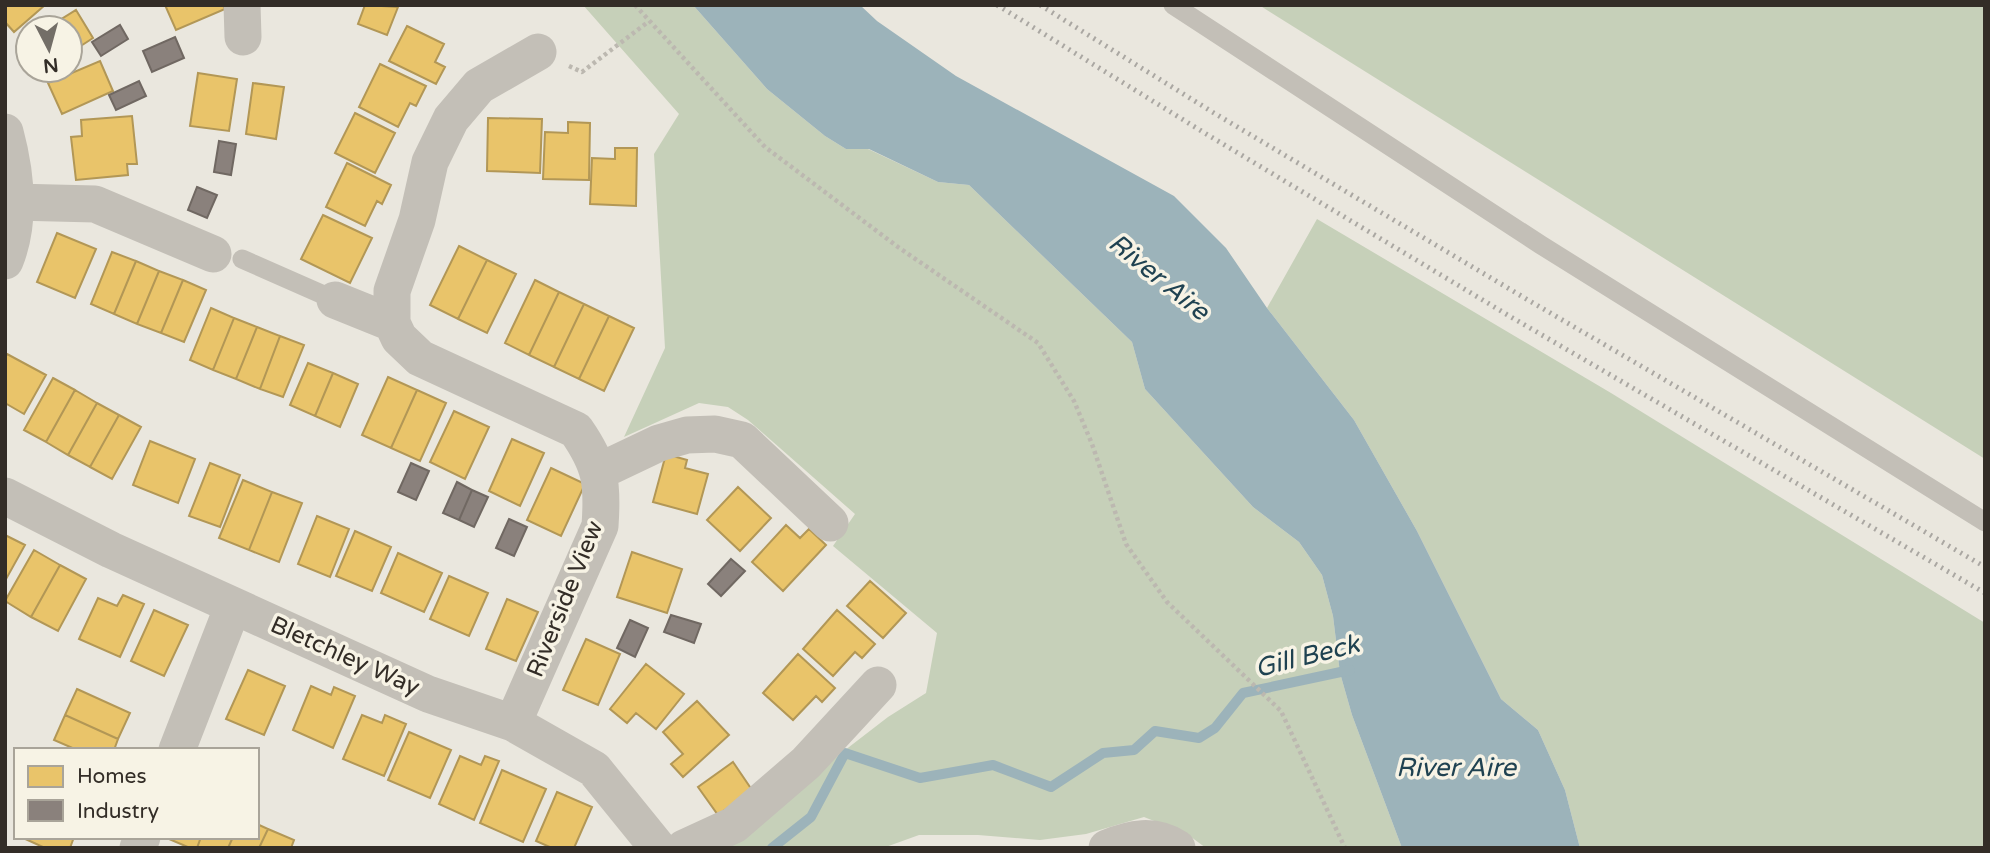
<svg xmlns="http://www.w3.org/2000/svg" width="1990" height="853" font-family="'Varela Round',sans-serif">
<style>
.green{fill:#c6d0b9}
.water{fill:#9cb3ba}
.homes{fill:#e9c46a;stroke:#b29756;stroke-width:2}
.industry{fill:#8a817c;stroke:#706862;stroke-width:2}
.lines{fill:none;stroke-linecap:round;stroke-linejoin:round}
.stream{stroke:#9cb3ba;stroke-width:10}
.path{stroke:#bcb8b0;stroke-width:4.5;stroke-dasharray:3.5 3.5;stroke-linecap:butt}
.service{stroke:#c3bfb7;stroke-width:19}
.minor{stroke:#c3bfb7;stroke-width:37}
.rail{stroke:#aaa7a2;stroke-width:5;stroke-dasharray:2 5;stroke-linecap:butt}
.labels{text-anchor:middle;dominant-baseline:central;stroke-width:7;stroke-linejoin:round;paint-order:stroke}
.street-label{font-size:24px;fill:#332d27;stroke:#f7f3e5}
.water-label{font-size:26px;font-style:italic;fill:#1f4251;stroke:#f7f3e5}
</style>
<rect width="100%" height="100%" fill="#eae7de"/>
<path class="green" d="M 583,5 L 693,5 L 767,89 L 825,136 L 846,149 L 868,149 L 938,182 L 969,185 L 1132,342 L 1145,389 L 1253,507 L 1299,542 L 1322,575 L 1333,616 L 1340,673 L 1352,715 L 1402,848 L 1206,848 L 1187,834 L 1144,817 L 1086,834 L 1040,840 L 978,835 L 919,835 L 883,848 L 718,848 L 888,717 L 926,693 L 937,633 L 833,546 L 855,514 L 748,420 L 728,407 L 699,403 L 624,437 L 665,348 L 654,154 L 679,114 Z
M 1259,5 L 1985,5 L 1985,459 Z
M 1317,219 L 1611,393 L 1985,623 L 1985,848 L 1580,848 L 1565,790 L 1538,730 L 1501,699 L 1417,531 L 1354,420 L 1267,308 Z"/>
<path class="water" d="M 693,5 L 860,5 L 877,21 L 956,76 L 1174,196 L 1226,248 L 1267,308 L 1354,420 L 1417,531 L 1501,699 L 1538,730 L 1565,790 L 1580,848 L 1402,848 L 1352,715 L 1340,673 L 1333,616 L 1322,575 L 1299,542 L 1253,507 L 1145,389 L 1132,342 L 969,185 L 938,182 L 869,149 L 846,149 L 825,136 L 767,89 Z"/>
<path class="homes" d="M 5,5 L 45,5 L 14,32 L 5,22 Z
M 165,5 L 223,5 L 225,9 L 176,30 Z
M 365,5 L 398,7 L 387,35 L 358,24 Z
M 76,10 L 93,38 L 70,53 L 70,28 L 47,28 Z
M 407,26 L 444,44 L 435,62 L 445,67 L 436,84 L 389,61 Z
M 100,61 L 113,91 L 62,114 L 48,83 Z
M 380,64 L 426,86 L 416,106 L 410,103 L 398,127 L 359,107 Z
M 198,73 L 237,79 L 229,131 L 190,126 Z
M 253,83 L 284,87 L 276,139 L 246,134 Z
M 355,113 L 395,133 L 375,173 L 335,153 Z
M 132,116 L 137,164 L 127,164 L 128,175 L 76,180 L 71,137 L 82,136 L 81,120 Z
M 488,118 L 542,119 L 540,173 L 487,171 Z
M 568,122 L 590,123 L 589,180 L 543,179 L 545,132 L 568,133 Z
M 615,148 L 637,148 L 636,206 L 590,204 L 592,158 L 615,159 Z
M 347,163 L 391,185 L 382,204 L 377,201 L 365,226 L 326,207 Z
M 323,215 L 372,238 L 350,283 L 301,259 Z
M 57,233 L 96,249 L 75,298 L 37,282 Z
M 459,246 L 487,260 L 458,319 L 430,305 Z
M 112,252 L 136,261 L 114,314 L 91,304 Z
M 487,260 L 516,274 L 487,333 L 458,319 Z
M 136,261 L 159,271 L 137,324 L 114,314 Z
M 159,271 L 183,280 L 161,333 L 137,324 Z
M 183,280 L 206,290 L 184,342 L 161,333 Z
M 535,280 L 559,292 L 529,355 L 505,343 Z
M 559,292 L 584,304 L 554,367 L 529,355 Z
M 584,304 L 609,316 L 579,379 L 554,367 Z
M 211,308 L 234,318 L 213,370 L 190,360 Z
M 609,316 L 634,328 L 604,391 L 579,379 Z
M 234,318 L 257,327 L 236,379 L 213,370 Z
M 257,327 L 280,336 L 260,389 L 236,379 Z
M 280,336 L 304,345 L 283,397 L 260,389 Z
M 7,354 L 46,375 L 24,414 L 5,403 L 5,358 Z
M 308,363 L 333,373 L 315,416 L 290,405 Z
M 333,373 L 358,384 L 340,427 L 315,416 Z
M 388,377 L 417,390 L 391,448 L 362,435 Z
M 53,378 L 75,390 L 46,442 L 24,430 Z
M 75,390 L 97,403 L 68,455 L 46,442 Z
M 417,390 L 446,403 L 420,461 L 391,448 Z
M 97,403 L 119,415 L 90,467 L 68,455 Z
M 454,411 L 489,427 L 465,479 L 430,462 Z
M 119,415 L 141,427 L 112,479 L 90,467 Z
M 512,439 L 544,453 L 520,506 L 489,491 Z
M 150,441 L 195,459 L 178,503 L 133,485 Z
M 666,454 L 687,460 L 685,468 L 708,474 L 697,514 L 653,502 Z
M 210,463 L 240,475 L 220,527 L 189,516 Z
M 551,468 L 585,484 L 561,536 L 527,520 Z
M 243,480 L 272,492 L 249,550 L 219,538 Z
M 738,487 L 771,518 L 740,551 L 707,520 Z
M 272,492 L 302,503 L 279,562 L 249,550 Z
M 317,516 L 349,529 L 330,577 L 298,564 Z
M 786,525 L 800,538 L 809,529 L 826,545 L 783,591 L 752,562 Z
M 355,531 L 391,547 L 372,591 L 336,576 Z
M 5,535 L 25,545 L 5,581 Z
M 34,550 L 60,565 L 31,617 L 5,601 Z
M 632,552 L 682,569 L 667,613 L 617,597 Z
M 398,553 L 442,573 L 424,612 L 381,593 Z
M 60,565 L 86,579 L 58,631 L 31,617 Z
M 449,576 L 488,593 L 469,636 L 430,619 Z
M 870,581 L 906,613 L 883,638 L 847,606 Z
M 123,595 L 144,604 L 120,657 L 79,639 L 98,598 L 117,606 Z
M 507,599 L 538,612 L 516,661 L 486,649 Z
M 154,610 L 188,625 L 164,676 L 131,661 Z
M 837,610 L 875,644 L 862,658 L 855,652 L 833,676 L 803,649 Z
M 586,639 L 620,654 L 598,705 L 563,690 Z
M 798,654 L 835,688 L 822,702 L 816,696 L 793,720 L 763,693 Z
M 646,664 L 684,694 L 656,729 L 636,713 L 627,723 L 610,709 Z
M 248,670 L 285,686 L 264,735 L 226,719 Z
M 311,686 L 331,695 L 334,687 L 355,696 L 333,748 L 293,730 Z
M 77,689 L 130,713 L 118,739 L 65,715 Z
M 697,701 L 729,735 L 683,777 L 671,764 L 683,754 L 663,732 Z
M 65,715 L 118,739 L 114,750 L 77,750 L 54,740 Z
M 362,715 L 382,723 L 385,715 L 406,724 L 384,776 L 343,759 Z
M 409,732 L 451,750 L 430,798 L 388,780 Z
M 460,756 L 481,765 L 485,756 L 499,761 L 474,820 L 439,804 Z
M 733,762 L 752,790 L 718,815 L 698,787 Z
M 502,770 L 546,789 L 523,842 L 480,823 Z
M 557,792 L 592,807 L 574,848 L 552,848 L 536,841 Z
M 257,824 L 268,829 L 259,848 L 228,848 L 233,837 L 257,837 Z
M 268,829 L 294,840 L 291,848 L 259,848 Z
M 21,837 L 74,837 L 70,848 L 45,848 Z
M 170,837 L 201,837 L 197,848 L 190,848 L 169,839 Z
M 201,837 L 233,837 L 228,848 L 197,848 Z"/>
<path class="industry" d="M 120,25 L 128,39 L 101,56 L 92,42 Z
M 175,37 L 184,58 L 152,72 L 143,51 Z
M 139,81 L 146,96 L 116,110 L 109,95 Z
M 219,141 L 236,144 L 231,175 L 214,172 Z
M 197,187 L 217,195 L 207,218 L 188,210 Z
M 411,463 L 429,471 L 416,500 L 398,492 Z
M 457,482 L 472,490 L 459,520 L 443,513 Z
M 472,490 L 488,497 L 474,527 L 459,520 Z
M 509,519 L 527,527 L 514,556 L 496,548 Z
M 731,559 L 745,571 L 721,596 L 708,584 Z
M 671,615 L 701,624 L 694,643 L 664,632 Z
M 630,620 L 648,628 L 635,657 L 617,648 Z"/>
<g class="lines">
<path class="stream" d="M 772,848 L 811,817 L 845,753 L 920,778 L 993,765 L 1051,787 L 1103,753 L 1134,750 L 1155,731 L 1199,738 L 1215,728 L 1243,693 L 1350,670"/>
<path class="path" d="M 635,5 L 765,147 L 898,247 L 1038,343 L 1074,401 L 1092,444 L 1126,544 L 1167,602 L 1281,711 L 1345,848
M 569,66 L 582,72 L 648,22"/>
<path class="service" d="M 1173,5 L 1541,245 L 1985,522
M 242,259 L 335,300"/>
<path class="minor" d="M 242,5 L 243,37
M 5,132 C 16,173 21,221 5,261
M 14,202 L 95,204 L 213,254
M 335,300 L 392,323
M 598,472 L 659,443 L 687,435 L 715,434 L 742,440 L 830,523
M 5,496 L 111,550 L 428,694 L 513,723 L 594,769 L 658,848
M 513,723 L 600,526 C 603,483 601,466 576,430 L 420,358 L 399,338 L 392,323 L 392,291 L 417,220 L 430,162 L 451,119 L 479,86 L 538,52
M 177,750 L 233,606
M 138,848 L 142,837
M 684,848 L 734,825 L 806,763 L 878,685
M 1107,848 C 1131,838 1154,833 1177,848"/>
<path class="rail" d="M 997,5 L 1203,132 L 1511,317 L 1985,593
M 1040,5 L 1214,113 L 1523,297 L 1985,567"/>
</g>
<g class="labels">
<g class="street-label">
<text transform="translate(565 599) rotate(-68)">Riverside View</text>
<text transform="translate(345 656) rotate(24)">Bletchley Way</text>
</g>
<g class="water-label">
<text transform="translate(1159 277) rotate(39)">River Aire</text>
<text transform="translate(1307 656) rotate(-14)">Gill Beck</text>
<text x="1456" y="767">River Aire</text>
</g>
</g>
<rect width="1990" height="853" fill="none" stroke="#332d27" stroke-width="14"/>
<rect x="14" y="748" width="245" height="91" fill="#f7f3e5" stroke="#a9a499" stroke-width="2"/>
<rect x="28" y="766" width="35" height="21" fill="#e9c46a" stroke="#a9a499" stroke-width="2"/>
<text x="77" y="783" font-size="21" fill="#332d27">Homes</text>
<rect x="28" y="800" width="35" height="21" fill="#8a817c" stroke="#a9a499" stroke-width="2"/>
<text x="77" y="818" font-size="21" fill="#332d27">Industry</text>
<g transform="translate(49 49) rotate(174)"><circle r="33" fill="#f7f3e5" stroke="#a9a499" stroke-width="2"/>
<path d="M0-5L12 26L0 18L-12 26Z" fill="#736e67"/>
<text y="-10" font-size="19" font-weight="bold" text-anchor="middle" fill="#332d27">N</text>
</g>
</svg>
